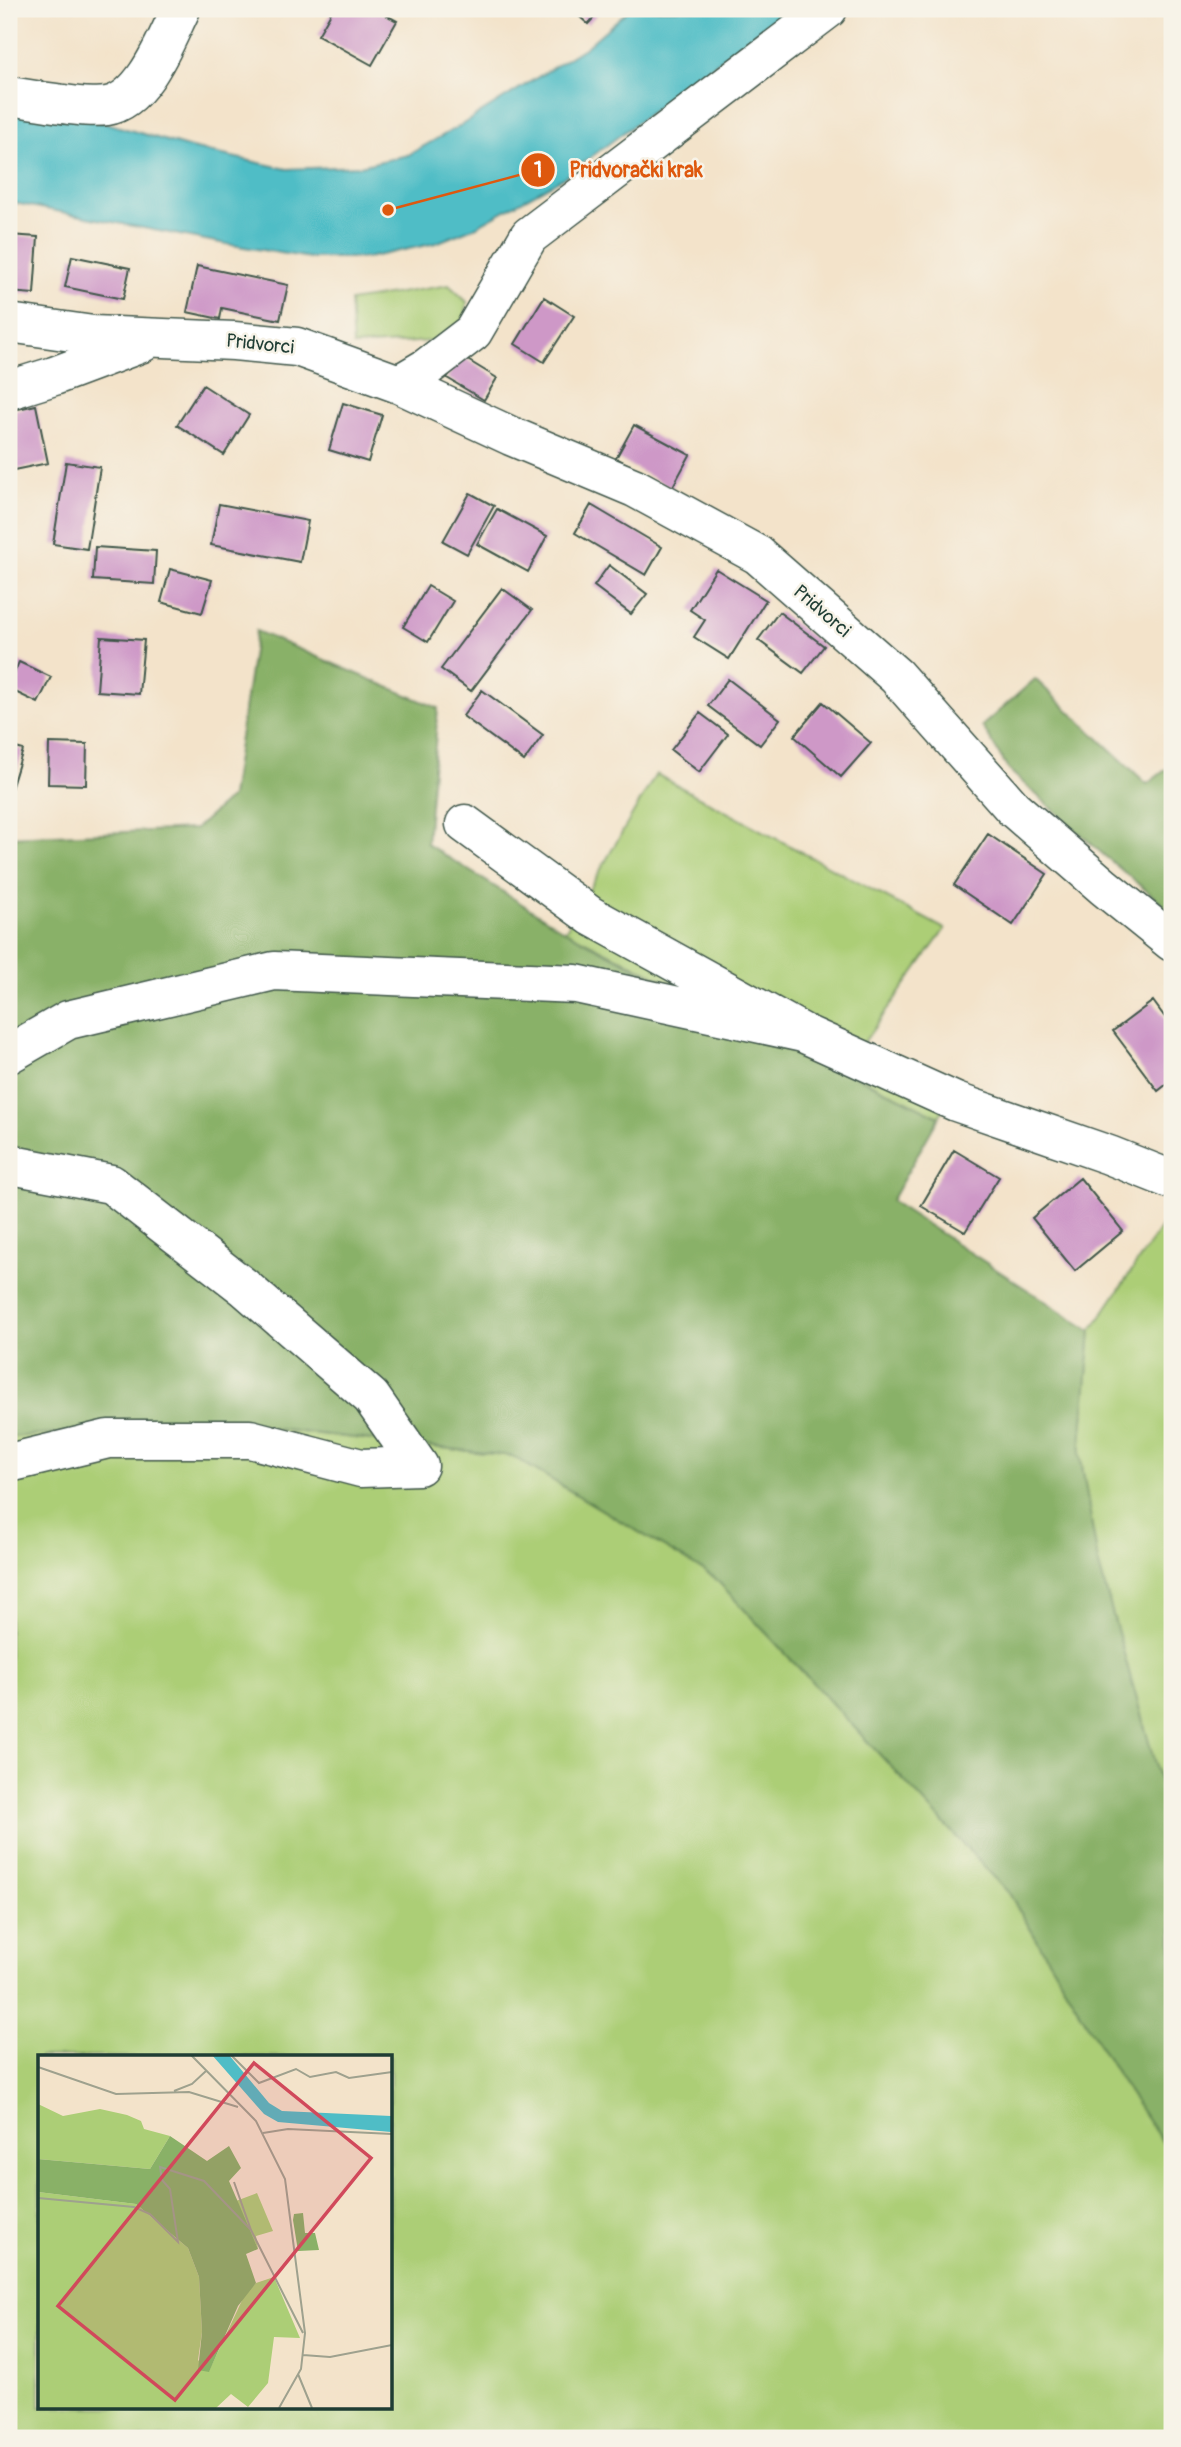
<svg xmlns="http://www.w3.org/2000/svg" width="1181" height="2447" font-family="Pangolin,sans-serif">
<style>
.green{fill:#acce76;stroke:#668655;stroke-width:2;fill-rule:evenodd}
.forest{fill:#89b167;stroke:#54774e;stroke-width:2}
.water{fill:#4fbdc6;stroke:#377d7d;stroke-width:2}
.building{fill:#ce98c7}
.lines{fill:none;stroke-linecap:round;stroke-linejoin:round}
.minor-casing{stroke:#3f564a;stroke-width:41}
.minor{stroke:#fff;stroke-width:38}
.labels{text-anchor:middle;dominant-baseline:central;stroke-width:5;stroke-linejoin:round;paint-order:stroke}
.street-label{font-size:19px;fill:#1f3d34;stroke:#f7f3e8}
.inset-road{fill:none;stroke:#9ea18e;stroke-width:2}
.view{fill:#d1495b;fill-opacity:0.15;stroke:#d1495b;stroke-width:3.5}
.inset-edge{fill:none;stroke:#1f3d34;stroke-width:3.5}
.leader{fill:none;stroke:#de580e;stroke-width:2.5}
.callout-dot{fill:#de580e;stroke:#f7f3e8;stroke-width:2.5}
.mark-label{font-size:21px;text-anchor:middle;font-weight:bold;fill:#fff}
.callout-label{font-size:21px;text-anchor:middle;font-weight:bold;fill:#de580e;stroke:#f7f3e8;stroke-width:5;stroke-linejoin:round;paint-order:stroke}
</style>
<rect width="100%" height="100%" fill="#f7f3e8"/>
<filter id="ink" filterUnits="userSpaceOnUse"><feTurbulence type="fractalNoise" baseFrequency=".0143" numOctaves="2"/><feDisplacementMap in="SourceGraphic" scale="14" xChannelSelector="R" yChannelSelector="G"/><feConvolveMatrix kernelMatrix="1 2 1 2 8 2 1 2 1" color-interpolation-filters="sRGB"/></filter>
<filter id="wash" filterUnits="userSpaceOnUse"><feTurbulence type="fractalNoise" baseFrequency=".00686" numOctaves="4" result="noise"/><feDisplacementMap in="SourceGraphic" scale="28" xChannelSelector="R" yChannelSelector="G"/><feGaussianBlur stdDeviation="1.57" result="paint"/><feColorMatrix in="noise" values="0 0 0 0 0 0 0 0 0 0 0 0 0 0 0 0 0 1.4 0 .05"/><feComposite in="paint" operator="in"/></filter>
<g filter="url(#wash)">
<rect width="100%" height="100%" fill="#f3e3ca"/>
<path class="green" d="M 449,285 L 467,302 L 465,322 L 449,340 L 353,346 L 350,301 Z
M 656,774 L 945,929 L 862,1045 L 956,1085 L 939,1117 L 565,931 Z
M 1172,1211 L 1172,1824 L 1098,1562 L 1080,1454 L 1091,1331 Z
M 223,1423 L 512,1456 L 714,1577 L 1009,1893 L 1123,2084 L 1170,2152 L 1172,2151 L 1172,2438 L 9,2438 L 9,1437 ZM 40,2057 L 390,2057 L 390,2407 L 40,2407 Z"/>
<path class="forest" d="M 256,631 L 438,708 L 427,844 L 565,931 L 663,982 L 939,1117 L 891,1201 L 1091,1331 L 1080,1454 L 1098,1562 L 1172,1824 L 1172,2151 L 1170,2153 L 1123,2084 L 1009,1893 L 714,1577 L 512,1456 L 223,1423 L 9,1437 L 9,837 L 195,829 L 231,797 Z
M 1035,679 L 1147,784 L 1172,765 L 1172,912 L 1106,857 L 1009,770 L 982,726 Z"/>
<path class="water" d="M 630,9 L 788,9 L 563,178 L 473,228 L 436,243 L 367,258 L 310,258 L 226,244 L 9,202 L 9,106 L 89,118 L 191,148 L 287,169 L 360,166 L 408,155 L 463,124 L 586,47 Z"/>
<g id="blocks">
<path class="building" d="M 333,9 L 375,9 L 397,21 L 372,65 L 318,35 Z
M 571,9 L 602,9 L 588,24 Z
M 9,235 L 38,237 L 34,294 L 9,292 Z
M 72,256 L 130,268 L 123,299 L 65,287 Z
M 197,266 L 288,285 L 280,320 L 222,308 L 220,319 L 187,312 Z
M 544,297 L 574,316 L 544,362 L 515,344 Z
M 461,356 L 497,378 L 484,400 L 447,378 Z
M 203,385 L 249,415 L 224,455 L 177,425 Z
M 343,403 L 382,415 L 368,462 L 329,450 Z
M 36,405 L 48,463 L 9,471 L 9,411 Z
M 634,425 L 690,455 L 672,488 L 616,458 Z
M 66,462 L 100,467 L 87,549 L 53,544 Z
M 470,493 L 494,506 L 467,554 L 443,541 Z
M 219,504 L 308,521 L 300,562 L 211,545 Z
M 591,505 L 662,547 L 646,575 L 575,533 Z
M 497,509 L 547,536 L 528,572 L 477,544 Z
M 95,547 L 156,551 L 154,584 L 93,580 Z
M 609,565 L 647,594 L 631,614 L 594,586 Z
M 170,569 L 212,580 L 202,613 L 161,602 Z
M 716,569 L 766,600 L 729,659 L 694,637 L 705,620 L 690,610 Z
M 428,586 L 453,601 L 428,642 L 403,627 Z
M 502,588 L 532,610 L 471,691 L 441,669 Z
M 779,612 L 824,646 L 803,673 L 758,640 Z
M 101,637 L 144,640 L 139,694 L 97,691 Z
M 19,662 L 51,677 L 38,703 L 9,689 L 9,684 Z
M 728,679 L 780,719 L 760,745 L 708,706 Z
M 482,690 L 543,735 L 524,761 L 463,716 Z
M 823,702 L 871,743 L 841,777 L 794,736 Z
M 700,713 L 728,734 L 699,772 L 671,750 Z
M 49,743 L 87,744 L 86,785 L 48,784 Z
M 9,746 L 23,750 L 11,789 L 9,789 Z
M 988,834 L 1047,874 L 1013,925 L 954,885 Z
M 1153,1001 L 1172,1027 L 1172,1080 L 1158,1091 L 1113,1031 Z
M 954,1150 L 999,1177 L 965,1232 L 921,1206 Z
M 1080,1178 L 1123,1231 L 1075,1271 L 1032,1218 Z"/>
</g>
</g>
<g filter="url(#ink)">
<use href="#blocks" fill-opacity="0" stroke="#3f564a" stroke-width="2"/>
<g class="lines">
<g class="minor-casing">
<path id="minor" d="M 9,96 C 33,99 86,110 107,106 C 144,100 166,39 181,9
M 9,323 L 93,335 L 234,341 L 297,347 L 399,384 L 511,436 L 635,488 L 758,555 L 896,676 L 1013,808 L 1104,887 L 1172,942
M 399,384 L 426,368 L 473,332 L 529,236 L 828,9
M 9,390 L 54,376 L 142,343
M 465,824 L 591,916 L 803,1033 L 956,1102 L 1109,1155 L 1172,1180
M 9,1054 L 68,1020 L 274,971 L 576,984 L 803,1033
M 9,1161 L 12,1165 L 111,1184 L 244,1287 L 371,1397 L 419,1466 L 361,1468 L 250,1439 L 108,1439 L 9,1463"/>
</g>
<use href="#minor" class="minor"/>
</g>
</g>
<g class="labels">
<g class="street-label">
<text transform="translate(260 344) rotate(6)">Pridvorci</text>
<text transform="translate(822 611) rotate(41)">Pridvorci</text>
</g>
</g>
<g transform="translate(38 2055)">
<rect width="354" height="354" fill="#f3e3ca"/>
<path d="M 0,49 L 25,61 L 62,54 L 89,60 L 103,66 L 106,74 L 132,81 L 112,114 L 0,104 ZM 0,137 L 98,149 L 150,193 L 161,222 L 164,277 L 160,305 L 171,316 L 207,239 L 218,228 L 236,222 L 262,283 L 236,282 L 230,328 L 210,352 L 193,339 L 178,353 L 0,353 ZM 219,138 L 235,176 L 218,181 L 220,194 L 198,146 Z" fill="#acce76"/>
<path d="M 132,81 L 169,106 L 191,91 L 203,113 L 191,126 L 220,194 L 208,199 L 218,228 L 200,251 L 171,317 L 160,315 L 164,277 L 161,222 L 150,193 L 98,149 L 0,137 L 0,104 L 112,114 ZM 265,158 L 267,178 L 277,178 L 281,195 L 260,196 L 255,165 L 256,159 Z" fill="#89b167"/>
<path d="M 174,0 L 191,0 L 231,48 L 244,56 L 353,61 L 353,77 L 240,67 L 226,59 Z" fill="#4fbdc6"/>
<path class="inset-road" d="M 153,0 L 218,66 L 247,124 L 267,278 L 263,314 L 241,353M 193,0 L 221,28 L 258,14 L 272,22 L 298,17 L 311,23 L 354,17M 0,12 L 78,39 L 151,37 L 200,52M 136,36 L 154,29 L 168,16M 225,78 L 250,74 L 354,79M 196,127 L 213,175 L 265,278M 0,143 L 96,152 L 112,159 L 140,187 L 132,134 L 124,125 L 122,112 L 166,126 L 213,175M 265,300 L 292,302 L 354,290M 260,319 L 274,353"/>
<path class="view" d="M 216,8 L 333,103 L 137,345 L 20,251 Z"/>
<rect width="354" height="354" class="inset-edge"/>
</g>
<path class="leader" d="M388 210L538 170"/>
<g class="callout-dot">
<circle cx="388" cy="210" r="7"/>
<circle cx="538" cy="170" r="18"/>
</g>
<g class="mark-label">
<text x="538" y="177">1</text>
</g>
<g class="callout-label">
<text x="636" y="177">Pridvorački krak</text>
</g>
<rect width="1181" height="2447" fill="none" stroke="#f7f3e8" stroke-width="35"/>
</svg>
